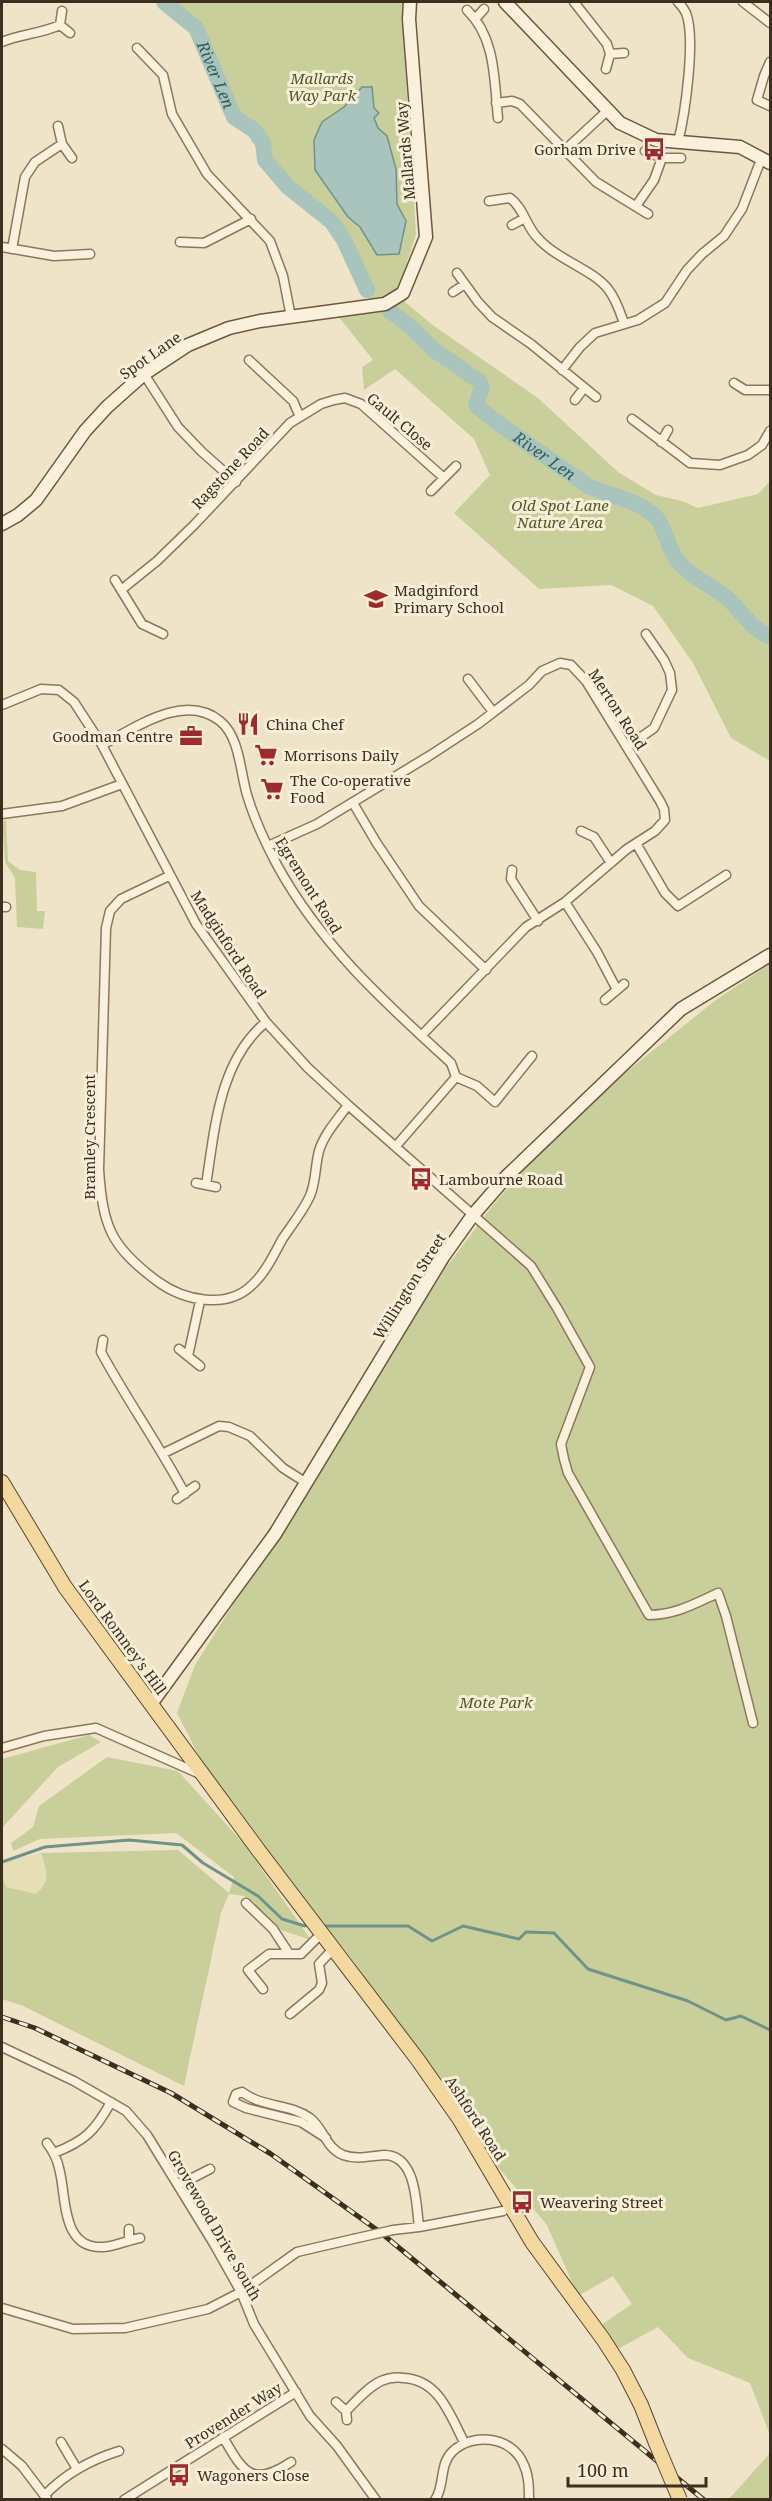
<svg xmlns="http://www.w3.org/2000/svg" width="772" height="2501" font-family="'Noto Serif',serif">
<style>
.farmland{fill:#e6deb5}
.green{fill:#c9cf9b}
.water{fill:#a9c4bc;stroke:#6f938a;stroke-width:1.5}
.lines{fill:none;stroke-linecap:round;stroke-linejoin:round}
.stream{stroke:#6f938a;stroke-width:3}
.river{stroke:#a9c4bc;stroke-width:16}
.street-casing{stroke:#8d765c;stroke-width:11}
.secondary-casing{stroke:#6f573f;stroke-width:15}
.primary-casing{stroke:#5b4430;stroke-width:16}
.street{stroke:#faf1dc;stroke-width:8}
.secondary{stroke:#faf1dc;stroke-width:12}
.primary{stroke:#f3d9a0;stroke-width:14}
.rail-casing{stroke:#3d2e20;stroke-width:5}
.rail{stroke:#f7eed8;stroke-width:3;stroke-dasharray:9;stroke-linecap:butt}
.street-bridge-casing{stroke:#8d765c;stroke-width:11;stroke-linecap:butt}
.primary-bridge-casing{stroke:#5b4430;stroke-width:16;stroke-linecap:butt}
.street-bridge{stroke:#faf1dc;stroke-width:8}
.primary-bridge{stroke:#f3d9a0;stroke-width:14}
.labels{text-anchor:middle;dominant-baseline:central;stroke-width:6;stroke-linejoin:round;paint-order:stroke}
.park-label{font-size:15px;font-style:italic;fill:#4d5a26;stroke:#f7eed8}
.poi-label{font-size:15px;fill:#3d2e20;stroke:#f7eed8;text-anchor:start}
.street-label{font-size:15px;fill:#3d2e20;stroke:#f7eed8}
.water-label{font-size:16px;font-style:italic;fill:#2f5d5a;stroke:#f7eed8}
</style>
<rect width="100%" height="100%" fill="#f0e4c8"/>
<path class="farmland" d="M 41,1853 L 48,1875 L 45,1886 L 36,1894 L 6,1887 L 2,1875 L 2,1862 Z"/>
<path class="green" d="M 173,2 L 404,2 L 402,18 L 416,234 L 399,288 L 388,299 L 399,297 L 434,326 L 538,398 L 618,472 L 656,495 L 682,501 L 698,508 L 758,494 L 770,481 L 770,761 L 731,738 L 693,663 L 653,606 L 611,585 L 539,589 L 454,513 L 490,475 L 474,439 L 395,369 L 364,390 L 362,367 L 373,360 L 334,311 L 372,302 L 363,291 L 335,233 L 263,168 L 263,152 L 259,142 L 233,118 L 198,34 L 190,24 L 172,13 L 175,6 Z
M 2,821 L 6,821 L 8,861 L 20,870 L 36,872 L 37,911 L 45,911 L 43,929 L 17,927 L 15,878 L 5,862 Z
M 770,964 L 770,2435 L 750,2383 L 688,2358 L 658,2327 L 618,2349 L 601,2325 L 632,2304 L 613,2276 L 578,2296 L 547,2225 L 487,2154 L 352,1959 L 272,1861 L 199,1756 L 177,1713 L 195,1665 L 442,1273 L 493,1205 L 555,1136 L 615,1081 L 717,999 Z
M 89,1735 L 101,1742 L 58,1767 L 2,1828 L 2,1759 Z
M 107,1757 L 178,1771 L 244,1844 L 311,1940 L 281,1930 L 244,1896 L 229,1894 L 221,1913 L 184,2086 L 23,2006 L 2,1999 L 2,1875 L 6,1887 L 36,1894 C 51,1881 47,1871 41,1853 L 178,1850 L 229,1893 L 234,1877 L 176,1833 L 40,1839 L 13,1851 L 11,1843 L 33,1827 L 39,1806 Z
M 770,2453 L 770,2499 L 729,2499 Z"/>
<path class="water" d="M 362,87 L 372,87 L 374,108 L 379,113 L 374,118 L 378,128 L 387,136 L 396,169 L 397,204 L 406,221 L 399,254 L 377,255 L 360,227 L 348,217 L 315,170 L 314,140 L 322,122 L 344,107 Z"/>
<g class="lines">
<path class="stream" d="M 2,1862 L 45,1847 L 129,1840 L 182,1845 L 203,1863 L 258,1896 L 282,1919 L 305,1926
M 325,1926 L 408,1926 L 432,1941 L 463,1926 L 519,1939 L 526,1932 L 554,1933 L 588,1969 L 688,2001 L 726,2020 L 741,2016 L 770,2030"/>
<g class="river">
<path id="s1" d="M 164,2 L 196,28 L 234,117 L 254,130 L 263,143 L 265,160 L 288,187 L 332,222 L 344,240 L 367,290"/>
<path id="s2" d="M 389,310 L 411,327 L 434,350 L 479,381 L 482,387 L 476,405 L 491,418 L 588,486 C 610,496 636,499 655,516 C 667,529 667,548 678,561 C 691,578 710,584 726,597 C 742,611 750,628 770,637"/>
</g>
<g class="street-casing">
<path id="street" d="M 574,2 L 607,44 L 610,54 L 606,69
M 678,2 C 681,5 684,9 686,13 C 696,38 685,115 678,142
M 743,2 L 770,23
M 467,10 C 496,38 494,80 498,118
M 62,11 L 60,25 L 70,33
M 476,18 L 484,9
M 2,42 C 21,34 40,34 60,25
M 137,48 L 163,75 L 172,114 L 207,174 L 270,241 L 283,276 L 291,317
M 610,54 L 624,53
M 770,62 L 764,76 L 757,100 L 770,106
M 496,103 L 512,101 L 520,104 L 596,182 L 648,214
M 58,126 L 62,144 L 72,158
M 565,150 L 607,111
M 645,151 L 662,158 L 681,158
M 489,201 L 510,198 C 523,207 526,225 536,236 C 556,260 591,268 608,289 C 616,299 620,312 624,323
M 636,206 L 654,180 L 662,158
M 512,225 L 523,219
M 180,242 L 204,243 L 251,219
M 2,247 L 54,256 L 90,254
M 12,249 L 25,177 L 35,162 L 62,144
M 457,273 L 478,302 L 492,317 L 531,344 L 596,397
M 453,292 L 465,284
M 249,360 L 293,401 L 300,417
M 562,370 L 580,347 L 595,333 L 638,320 L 665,303 L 687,270 L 702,254 L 724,236 L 742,209 L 762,157
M 144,374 L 178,427 L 202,452 L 236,482
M 734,383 L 745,390 L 770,390
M 575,400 L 584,388
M 632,419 L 690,463 L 720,465 L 748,455 L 762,445 L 770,431
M 661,442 L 668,430
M 431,491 L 456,466
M 115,580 L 142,624 L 163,634
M 121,590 L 157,561 L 194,525 L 290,423 L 321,404 L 334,400 L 345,398 L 361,404 L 444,478
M 468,679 L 493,712
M 2,705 L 41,689 L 59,690 L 74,702 L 102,745 L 196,924 L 266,1022 L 308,1068 L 348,1105 L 531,1266 L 557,1308 L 590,1367 L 561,1444 L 564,1459 L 568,1473 L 649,1615 C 675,1615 694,1604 718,1593 L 726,1616 L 753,1723
M 102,745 C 135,728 184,692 220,721 C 241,738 240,775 248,798 C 255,821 266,844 277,865 C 321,945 384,1002 451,1063 L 456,1077
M 627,747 L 654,728 L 672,690 L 670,673 L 664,660 L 646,634
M 353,803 L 376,842 L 419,906 L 486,970
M 2,814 L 62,806 L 122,784
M 581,831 L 594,837 L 611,863
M 637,845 L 665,893 L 678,906 L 726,875
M 268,846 L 317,824 L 429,756 L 478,724 L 529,685 L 542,671 L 560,663 L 571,665 L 586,681 L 660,801 L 664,809 L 665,820 L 655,831 L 627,849 L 565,902 L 526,927 L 422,1035
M 512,870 L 511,879 L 538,921
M 169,876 L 121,899 L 110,911 L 106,928 L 99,1170 C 103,1226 110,1246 157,1281 C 184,1301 228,1310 253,1284 C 266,1272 274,1254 283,1238 C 292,1225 303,1211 310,1196 C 316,1182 315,1166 319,1151 C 324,1134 338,1119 348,1105
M 565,902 L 597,952 L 616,988
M 2,907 L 6,907
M 605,1000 L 624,984
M 456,1077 L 477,1086 L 495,1102 L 532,1056
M 396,1146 L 456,1077
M 196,1183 L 216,1187
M 206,1185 C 215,1128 219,1061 266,1022
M 103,1340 L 101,1352 C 127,1400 159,1445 185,1494
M 179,1349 L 200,1366
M 188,1356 L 200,1301
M 164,1453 L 219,1426 L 229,1427 L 250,1436 L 283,1468 L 305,1482
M 177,1499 L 195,1486
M 2,1748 L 44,1736 L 96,1728 L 200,1774
M 246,1903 L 273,1929 L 288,1952
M 263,1989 L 248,1970 L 269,1954 L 301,1954 L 321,1934
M 290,2014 L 319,1990 L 322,1983 L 319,1964 L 333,1949
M 2,2047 L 74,2081 L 126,2111 L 147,2135 L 214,2244 L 241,2292 L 254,2324 L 310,2416 L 337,2446 L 376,2500
M 326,2138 L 301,2122 L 246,2108 L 233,2102 L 236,2094 L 242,2092 C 263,2108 289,2103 310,2118 C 324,2129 326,2148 343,2155 C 357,2160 370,2156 384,2155 C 417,2155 416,2205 419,2227
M 47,2143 C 53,2151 57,2158 59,2168 C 67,2196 60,2250 104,2247 C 116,2246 128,2240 140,2238
M 54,2153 C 85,2141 95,2131 111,2102
M 179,2185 L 210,2169
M 129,2229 L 129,2240
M 393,2230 L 419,2227 L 503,2211
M 2,2308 L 73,2329 L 125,2328 L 208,2309 L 241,2292 L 297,2252 L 353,2239
M 336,2402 L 346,2411 L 347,2420
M 346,2411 C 356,2401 368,2387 381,2381 C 388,2378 397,2377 404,2378 C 439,2380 450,2415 464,2442
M 223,2437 C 243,2472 252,2488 291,2462
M 61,2442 L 77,2469
M 2,2449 L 22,2466 L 47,2499
M 279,2470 L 285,2478
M 45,2495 C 66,2473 90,2460 119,2451
M 124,2500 L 296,2392
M 435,2500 C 445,2486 439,2465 452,2452 C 472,2432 511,2436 523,2463 C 529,2475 529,2487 529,2500"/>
</g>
<g class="secondary-casing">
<path id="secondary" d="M 505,2 L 620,123 L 656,140 L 740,147 L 770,163
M 2,524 L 18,515 L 36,500 L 85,431 L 107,407 L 144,374 L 188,345 L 229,328 L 260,321 L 385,304 L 403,293 L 426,237 L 409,19 L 410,2
M 151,1704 L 275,1534 L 443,1257 L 473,1215 L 507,1176 L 681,1009 L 770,955"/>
</g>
<g class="primary-casing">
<path id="primary" d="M 2,1482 L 65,1587 L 259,1851 L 418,2060 L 460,2120 L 532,2242 L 603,2339 L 623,2370 L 641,2405 L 656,2443"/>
</g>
<use href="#street" class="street"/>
<use href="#secondary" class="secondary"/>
<use href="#primary" class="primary"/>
<g class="rail-casing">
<path id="rail" d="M 2,2017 L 35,2028 L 171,2093 L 271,2154 L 380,2232 L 704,2500"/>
</g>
<use href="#rail" class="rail"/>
<g class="street-bridge-casing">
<path id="street-bridge" d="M 353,2239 L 393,2230"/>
</g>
<g class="primary-bridge-casing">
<path id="primary-bridge" d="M 656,2443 L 680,2500"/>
</g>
<use href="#street-bridge" class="street-bridge"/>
<use href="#primary-bridge" class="primary-bridge"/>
</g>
<defs>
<g id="bus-bare" transform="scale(1.8)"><path d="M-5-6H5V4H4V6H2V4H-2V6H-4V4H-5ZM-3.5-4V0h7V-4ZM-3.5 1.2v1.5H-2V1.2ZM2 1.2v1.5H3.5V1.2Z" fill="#9e2a2b" stroke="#f7eed8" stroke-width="2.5" paint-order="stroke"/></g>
<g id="school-bare" transform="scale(1.8)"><path d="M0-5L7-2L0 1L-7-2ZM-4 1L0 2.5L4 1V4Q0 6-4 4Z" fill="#9e2a2b" stroke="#f7eed8" stroke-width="2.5" paint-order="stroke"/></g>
<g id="restaurant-bare" transform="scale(1.8)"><path d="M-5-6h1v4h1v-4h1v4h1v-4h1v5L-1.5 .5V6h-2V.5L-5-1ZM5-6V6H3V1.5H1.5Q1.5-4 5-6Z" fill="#9e2a2b" stroke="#f7eed8" stroke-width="2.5" paint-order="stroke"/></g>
<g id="office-bare" transform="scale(1.8)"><path d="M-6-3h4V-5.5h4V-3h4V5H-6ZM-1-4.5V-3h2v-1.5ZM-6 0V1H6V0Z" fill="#9e2a2b" stroke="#f7eed8" stroke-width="2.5" paint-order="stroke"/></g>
<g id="supermarket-bare" transform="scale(1.8)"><path d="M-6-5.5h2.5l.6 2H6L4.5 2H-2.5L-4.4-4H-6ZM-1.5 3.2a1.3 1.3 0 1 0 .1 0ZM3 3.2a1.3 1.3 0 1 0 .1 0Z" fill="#9e2a2b" stroke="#f7eed8" stroke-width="2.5" paint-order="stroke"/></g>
</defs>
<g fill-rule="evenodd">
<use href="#bus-bare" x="654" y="149"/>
<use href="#school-bare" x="376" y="599"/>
<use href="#restaurant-bare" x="248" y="724"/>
<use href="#office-bare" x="191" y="736"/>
<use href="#supermarket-bare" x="266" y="755"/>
<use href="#supermarket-bare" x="272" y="789"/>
<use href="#bus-bare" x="421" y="1179"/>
<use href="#bus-bare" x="522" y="2202"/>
<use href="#bus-bare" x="179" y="2475"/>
</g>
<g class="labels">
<g class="park-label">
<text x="322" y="78">Mallards<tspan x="322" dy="17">Way Park</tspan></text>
<text x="560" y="505">Old Spot Lane<tspan x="560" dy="17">Nature Area</tspan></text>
<text x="496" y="1702">Mote Park</text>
</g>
<g class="poi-label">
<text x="636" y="149" text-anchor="end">Gorham Drive</text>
<text x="394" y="590">Madginford<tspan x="394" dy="17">Primary School</tspan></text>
<text x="266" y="724">China Chef</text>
<text x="173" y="736" text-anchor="end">Goodman Centre</text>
<text x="284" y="755">Morrisons Daily</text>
<text x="290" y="780">The Co-operative<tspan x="290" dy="17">Food</tspan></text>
<text x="439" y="1179">Lambourne Road</text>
<text x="540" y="2202">Weavering Street</text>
<text x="197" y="2475">Wagoners Close</text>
</g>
<g class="street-label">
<text transform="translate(405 151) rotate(-95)">Mallards Way</text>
<text transform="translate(150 355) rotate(-35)">Spot Lane</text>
<text transform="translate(400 421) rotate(40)">Gault Close</text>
<text transform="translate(230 468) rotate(-47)">Ragstone Road</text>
<text transform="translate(618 709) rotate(57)">Merton Road</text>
<text transform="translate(309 885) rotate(58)">Egremont Road</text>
<text transform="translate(229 944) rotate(57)">Madginford Road</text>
<text transform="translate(89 1137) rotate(-90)">Bramley Crescent</text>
<text transform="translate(409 1286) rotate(-58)">Willington Street</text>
<text transform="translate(123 1637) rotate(54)">Lord Romney's Hill</text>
<text transform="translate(476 2118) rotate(57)">Ashford Road</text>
<text transform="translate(215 2225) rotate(60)">Grovewood Drive South</text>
<text transform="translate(233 2415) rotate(-32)">Provender Way</text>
</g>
<g class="water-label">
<text stroke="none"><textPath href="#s1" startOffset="92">River Len</textPath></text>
<text stroke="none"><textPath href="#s2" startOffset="226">River Len</textPath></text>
</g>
</g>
<rect width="772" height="2501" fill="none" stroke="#3d2e20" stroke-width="6"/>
<path d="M568 2477v9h138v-9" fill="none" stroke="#3d2e20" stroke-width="3"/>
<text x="577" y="2477" font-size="18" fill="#3d2e20" stroke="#f7eed8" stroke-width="4.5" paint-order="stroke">100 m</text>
</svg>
